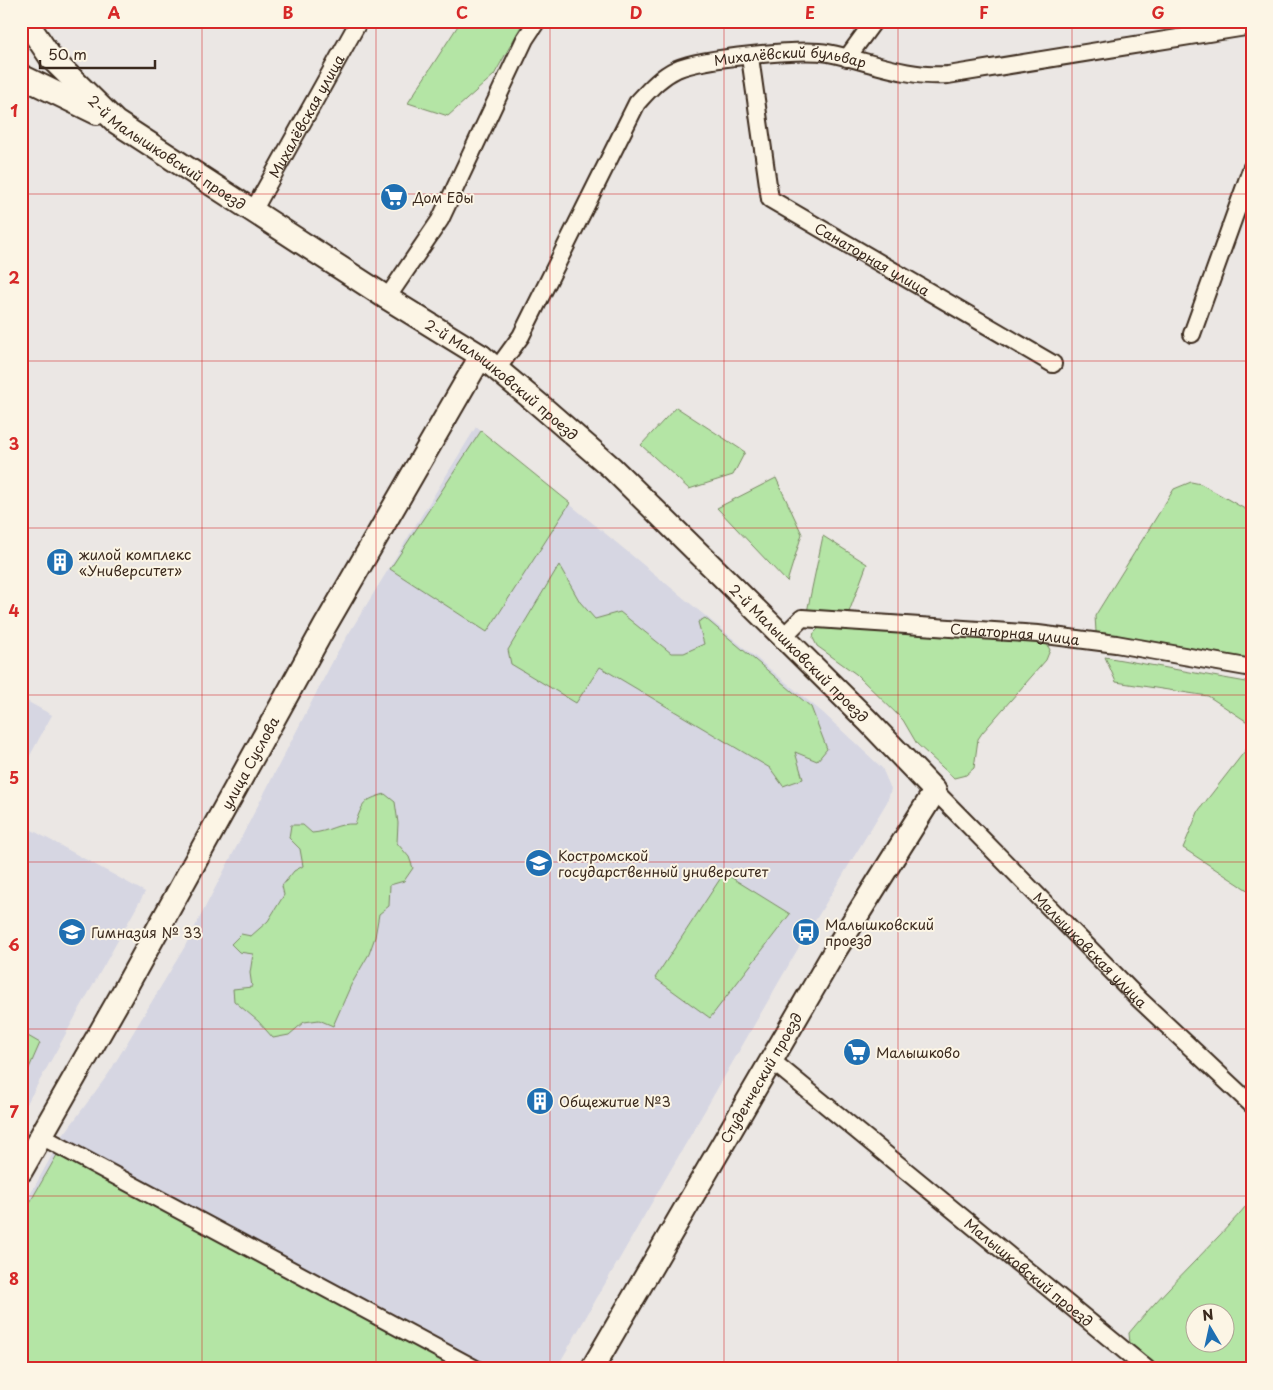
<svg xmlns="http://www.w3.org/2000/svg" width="1273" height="1390" font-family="'Playpen Sans',sans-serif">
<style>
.built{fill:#d6d6e2}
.green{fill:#b4e5a5;stroke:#788862;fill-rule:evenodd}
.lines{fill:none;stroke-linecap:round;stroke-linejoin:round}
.street-casing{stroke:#3b2a1e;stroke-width:20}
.secondary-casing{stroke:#3b2a1e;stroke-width:26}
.street{stroke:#fcf5e5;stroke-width:16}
.secondary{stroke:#fcf5e5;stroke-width:22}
.grid{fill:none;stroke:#d62828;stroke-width:1;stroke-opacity:0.55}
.labels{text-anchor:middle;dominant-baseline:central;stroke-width:4;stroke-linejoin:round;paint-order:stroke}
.street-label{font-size:14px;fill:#3b2a1e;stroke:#fcf5e5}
.poi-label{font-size:14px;fill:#3b2a1e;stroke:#fcf5e5;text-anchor:start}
.neatline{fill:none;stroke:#d62828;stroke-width:2}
.grid-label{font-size:16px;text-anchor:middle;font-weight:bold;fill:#d62828}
</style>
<rect width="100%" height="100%" fill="#ebe7e4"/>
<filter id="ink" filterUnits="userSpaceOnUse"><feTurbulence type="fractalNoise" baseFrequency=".02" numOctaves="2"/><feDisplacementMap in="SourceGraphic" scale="10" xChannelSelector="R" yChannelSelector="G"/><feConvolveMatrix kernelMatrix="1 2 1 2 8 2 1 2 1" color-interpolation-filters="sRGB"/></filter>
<g filter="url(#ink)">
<path class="built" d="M 476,427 L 822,712 L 882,768 L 891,789 L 887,802 L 812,926 L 806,924 L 798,937 L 803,940 L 556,1369 L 496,1369 L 367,1299 L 329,1369 L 21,1369 L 21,1211 L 62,1137 L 109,1073 L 184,948 L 338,651 Z
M 21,698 L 52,715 L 21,772 Z
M 21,824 L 145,892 L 21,1114 Z"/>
<path class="green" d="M 461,21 L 524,21 L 494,75 L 448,116 L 408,103 Z
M 676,407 L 745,452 L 733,475 L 689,489 L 641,445 Z
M 481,431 L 570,503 L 487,632 L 390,569 Z
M 776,478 L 802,534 L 787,582 L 717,508 Z
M 1191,482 L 1201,484 L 1252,513 L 1252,660 L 1101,635 L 1096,632 L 1095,616 L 1174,489 Z
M 823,536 L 867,564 L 849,612 L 807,612 Z
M 559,565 L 580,602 L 595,619 L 620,612 L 671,653 L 684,653 L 704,644 L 698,622 L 705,618 L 811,707 L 827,749 L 817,761 L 795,752 L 803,779 L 783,786 L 770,768 L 600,667 L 576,703 L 511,664 L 508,650 Z
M 821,626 L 1046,642 L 1050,650 L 1046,660 L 982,733 L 978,739 L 974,768 L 966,775 L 954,778 L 917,744 L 903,720 L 856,674 L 817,646 L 813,638 L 814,633 Z
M 1105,657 L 1252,683 L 1252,725 L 1208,696 L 1116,682 Z
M 1252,742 L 1252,893 L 1183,848 L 1199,810 Z
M 385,794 L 395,802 L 398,823 L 397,843 L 409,857 L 413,868 L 404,881 L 390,885 L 389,906 L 379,914 L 375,937 L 369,954 L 351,985 L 333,1026 L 319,1020 L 304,1022 L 289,1035 L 273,1038 L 258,1021 L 234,1001 L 233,989 L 252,987 L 250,973 L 253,954 L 239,952 L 231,944 L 241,934 L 251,936 L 268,921 L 284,895 L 282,886 L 294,871 L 303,866 L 300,849 L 289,838 L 291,825 L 303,825 L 312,833 C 329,832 337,823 355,824 C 363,803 363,800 385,794 Z
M 724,873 L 790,914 L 710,1018 L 655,978 Z
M 21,1032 L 40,1043 L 26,1075 L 21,1073 Z
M 57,1155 L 463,1369 L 21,1369 L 21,1218 Z
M 1252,1199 L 1252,1369 L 1160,1369 L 1130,1344 L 1129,1333 C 1167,1286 1213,1246 1252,1199 ZM 1196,1312 L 1226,1312 L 1226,1342 L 1196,1342 Z"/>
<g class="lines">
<g class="street-casing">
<g id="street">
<path id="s1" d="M 750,57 L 770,199 L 1053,364"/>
<path d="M 847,58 L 874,21"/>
<path id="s2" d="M 253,211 L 359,21"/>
<path d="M 387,298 L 440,220 L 525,39 L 537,21"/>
<path d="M 1192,334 L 1252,167"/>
<path id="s3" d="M 497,369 L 521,336 L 637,103 C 649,90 660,77 677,69 C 702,58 802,48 828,53 C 869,61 906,78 948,75 L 1252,26"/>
<path id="s4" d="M 784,636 L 802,618 L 1038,634 L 1116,644 L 1252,668"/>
<path id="s5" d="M 935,791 L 1140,1000 L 1252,1105"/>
<path id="s6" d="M 771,1060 L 1147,1369"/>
<path d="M 41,1136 L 476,1369"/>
</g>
</g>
<g class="secondary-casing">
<g id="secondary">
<path id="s7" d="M 26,21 L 51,58 L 116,122 L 387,298 L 481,356 L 542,407 L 612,468 L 733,587 L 868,721 L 935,791 L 836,949 L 592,1369"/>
<path d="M 21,76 L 97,113"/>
<path id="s8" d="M 21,1171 L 121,996 L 325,626 L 481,356"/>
</g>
</g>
<use href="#street" class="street"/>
<use href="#secondary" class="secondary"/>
</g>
</g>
<path class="grid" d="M 202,21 L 202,1369M 376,21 L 376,1369M 550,21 L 550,1369M 724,21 L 724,1369M 898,21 L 898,1369M 1072,21 L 1072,1369M 21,194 L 1252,194M 21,361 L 1252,361M 21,528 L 1252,528M 21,695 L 1252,695M 21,862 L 1252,862M 21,1029 L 1252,1029M 21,1196 L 1252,1196"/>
<defs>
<g id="supermarket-disc" transform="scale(1.4375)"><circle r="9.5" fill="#1f6fb2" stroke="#fcf5e5"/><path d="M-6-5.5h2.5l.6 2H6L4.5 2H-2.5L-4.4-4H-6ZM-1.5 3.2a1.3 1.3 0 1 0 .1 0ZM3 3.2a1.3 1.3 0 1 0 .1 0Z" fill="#fff"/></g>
<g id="building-disc" transform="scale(1.4375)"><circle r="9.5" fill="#1f6fb2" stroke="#fcf5e5"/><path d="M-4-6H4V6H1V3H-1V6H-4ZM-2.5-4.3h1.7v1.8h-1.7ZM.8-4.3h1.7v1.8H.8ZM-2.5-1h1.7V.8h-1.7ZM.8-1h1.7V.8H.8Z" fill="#fff"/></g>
<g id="university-disc" transform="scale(1.4375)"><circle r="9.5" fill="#1f6fb2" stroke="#fcf5e5"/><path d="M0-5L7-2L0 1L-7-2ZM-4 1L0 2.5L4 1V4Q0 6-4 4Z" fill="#fff"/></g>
<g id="school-disc" transform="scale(1.4375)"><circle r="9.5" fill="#1f6fb2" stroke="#fcf5e5"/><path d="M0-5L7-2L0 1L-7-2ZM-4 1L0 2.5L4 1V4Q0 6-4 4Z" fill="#fff"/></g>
<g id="bus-disc" transform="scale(1.4375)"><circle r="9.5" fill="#1f6fb2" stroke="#fcf5e5"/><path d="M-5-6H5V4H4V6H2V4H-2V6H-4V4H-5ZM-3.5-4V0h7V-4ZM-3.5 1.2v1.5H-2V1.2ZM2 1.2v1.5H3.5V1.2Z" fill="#fff"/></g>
</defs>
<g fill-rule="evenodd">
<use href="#supermarket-disc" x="394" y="197"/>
<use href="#building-disc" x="60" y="562"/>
<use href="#university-disc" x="539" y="863"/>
<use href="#school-disc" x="72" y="932"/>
<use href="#bus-disc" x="806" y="932"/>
<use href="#supermarket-disc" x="857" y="1052"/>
<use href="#building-disc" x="540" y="1101"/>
</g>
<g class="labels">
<g class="street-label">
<text stroke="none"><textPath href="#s3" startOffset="469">Михалёвский бульвар</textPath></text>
<text stroke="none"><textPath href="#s2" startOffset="109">Михалёвская улица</textPath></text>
<text stroke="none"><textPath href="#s7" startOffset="195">2-й Малышковский проезд</textPath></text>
<text stroke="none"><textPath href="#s1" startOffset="262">Санаторная улица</textPath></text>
<text stroke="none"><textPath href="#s7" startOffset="600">2-й Малышковский проезд</textPath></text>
<text stroke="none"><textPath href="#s4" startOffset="239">Санаторная улица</textPath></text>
<text stroke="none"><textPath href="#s7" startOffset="1005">2-й Малышковский проезд</textPath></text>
<text stroke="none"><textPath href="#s8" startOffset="468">улица Суслова</textPath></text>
<text stroke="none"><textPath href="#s5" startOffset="222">Малышковская улица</textPath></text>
<text transform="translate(761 1078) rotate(-60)">Студенческий проезд</text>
<text stroke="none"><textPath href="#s6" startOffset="334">Малышковский проезд</textPath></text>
</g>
<g class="poi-label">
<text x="413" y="197">Дом Еды</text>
<text x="79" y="554">жилой комплекс<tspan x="79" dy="16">«Университет»</tspan></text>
<text x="558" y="855">Костромской<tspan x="558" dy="16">государственный университет</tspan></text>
<text x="825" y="924">Малышковский<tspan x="825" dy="16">проезд</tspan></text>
<text x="91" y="932">Гимназия № 33</text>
<text x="876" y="1052">Малышково</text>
<text x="559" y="1101">Общежитие №3</text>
</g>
</g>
<rect width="1273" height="1390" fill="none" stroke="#fcf5e5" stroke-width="55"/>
<g transform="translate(1210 1328) rotate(351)"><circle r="24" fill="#fcf5e5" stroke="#afa495"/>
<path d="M0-4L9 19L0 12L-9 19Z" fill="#1f6fb2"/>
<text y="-8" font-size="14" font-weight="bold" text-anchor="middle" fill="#3b2a1e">N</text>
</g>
<path d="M40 60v8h115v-8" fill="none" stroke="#3b2a1e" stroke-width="2.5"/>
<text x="48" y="60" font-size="15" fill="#3b2a1e" stroke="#fcf5e5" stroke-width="4" paint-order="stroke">50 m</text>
<rect x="28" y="28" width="1218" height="1334" class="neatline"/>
<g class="grid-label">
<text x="114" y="19">A</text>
<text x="288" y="19">B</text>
<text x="462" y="19">C</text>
<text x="636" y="19">D</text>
<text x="810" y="19">E</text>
<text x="984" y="19">F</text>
<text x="1158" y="19">G</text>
<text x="14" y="117">1</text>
<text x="14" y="284">2</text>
<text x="14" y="450">3</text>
<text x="14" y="617">4</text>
<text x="14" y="784">5</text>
<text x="14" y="951">6</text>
<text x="14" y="1118">7</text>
<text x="14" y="1285">8</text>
</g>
</svg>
